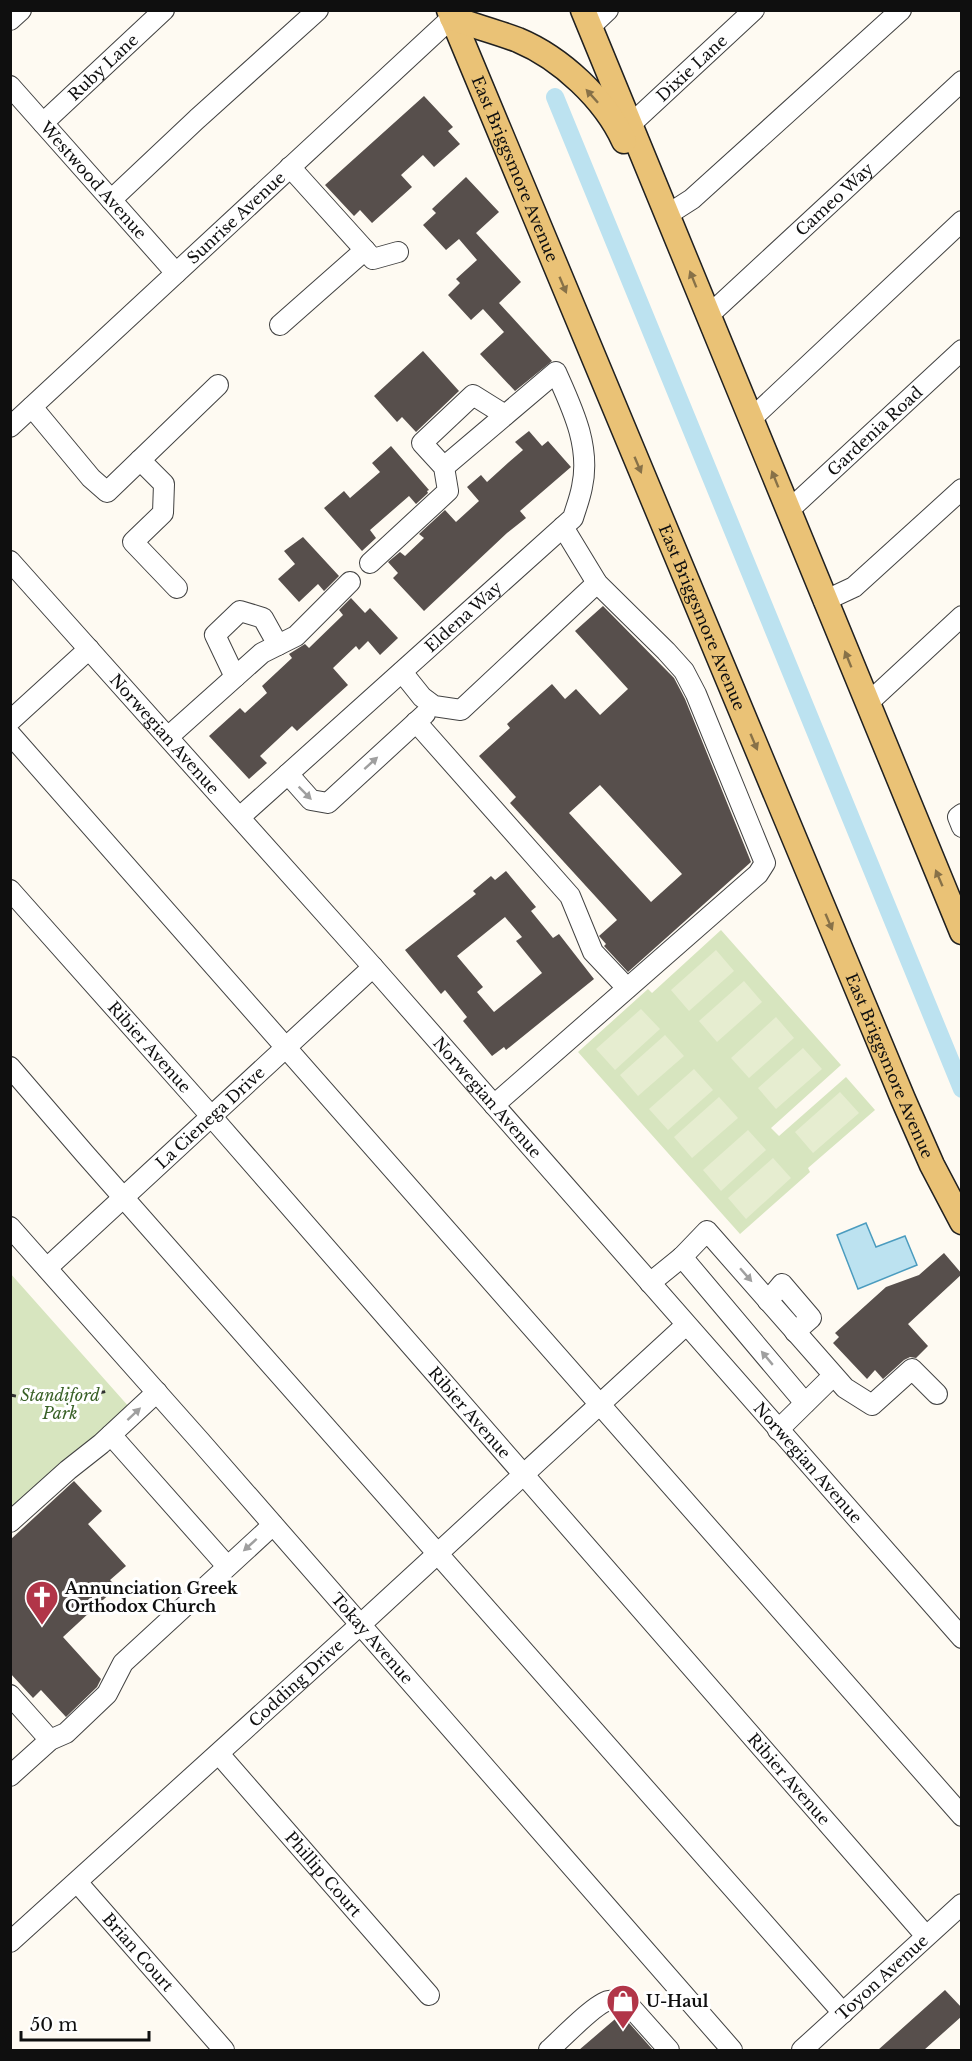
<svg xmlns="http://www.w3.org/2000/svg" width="972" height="2061" font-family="'Libre Baskerville',serif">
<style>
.green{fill:#d7e5bf}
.pitch{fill:#e6edd0}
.water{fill:#bce2f0;stroke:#4b9cbf;stroke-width:1.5}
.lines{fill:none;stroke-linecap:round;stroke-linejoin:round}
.canal{stroke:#bce2f0;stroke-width:18}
.building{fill:#574f4c;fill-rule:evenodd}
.minor-casing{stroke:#424242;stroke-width:22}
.major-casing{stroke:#202020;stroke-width:27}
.path{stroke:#313131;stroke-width:3;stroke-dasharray:6 3;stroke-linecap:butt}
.minor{stroke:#fff;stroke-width:20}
.major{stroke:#eac276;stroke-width:24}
.oneway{fill:#877148}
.oneway2{fill:#9f9f9f}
.labels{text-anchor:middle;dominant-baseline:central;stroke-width:6;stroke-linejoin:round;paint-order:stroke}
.street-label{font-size:16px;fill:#0f0f0f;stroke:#fff}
.park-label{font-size:16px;font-style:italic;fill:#386026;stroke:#fff}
.poi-label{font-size:16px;font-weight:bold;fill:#0f0f0f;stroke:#fff;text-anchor:start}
</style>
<rect width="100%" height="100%" fill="#fefaf2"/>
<path class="green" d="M 721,930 L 841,1065 L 771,1128 L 779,1136 L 846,1077 L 875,1110 L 808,1168 L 810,1172 L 740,1234 L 578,1052 L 648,989 L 652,993 Z
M 10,1273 L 130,1408 L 10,1516 Z"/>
<path class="pitch" d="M 716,950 L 734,971 L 689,1011 L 671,990 Z
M 744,981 L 762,1002 L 717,1042 L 699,1021 Z
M 641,1009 L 660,1029 L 615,1070 L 596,1049 Z
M 776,1017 L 794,1038 L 749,1078 L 731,1058 Z
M 665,1035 L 684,1056 L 638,1096 L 620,1075 Z
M 803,1048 L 822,1069 L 776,1109 L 758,1088 Z
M 694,1069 L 713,1090 L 668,1130 L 649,1109 Z
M 840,1092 L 859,1113 L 813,1153 L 795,1132 Z
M 719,1097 L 738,1118 L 692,1158 L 674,1137 Z
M 748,1130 L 766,1150 L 721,1191 L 703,1170 Z
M 773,1158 L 791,1178 L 746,1219 L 728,1198 Z"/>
<path class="water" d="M 866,1223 L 876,1247 L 905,1236 L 917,1265 L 858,1289 L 837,1235 Z"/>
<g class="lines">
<path class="canal" d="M 555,97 L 962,1089"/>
</g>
<path class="building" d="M 424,96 L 453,127 L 448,131 L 460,144 L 434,167 L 423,155 L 401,175 L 412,187 L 372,223 L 360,210 L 354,216 L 325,185 Z
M 466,177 L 499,212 L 476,233 L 521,282 L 499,303 L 552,361 L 515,391 L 480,354 L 504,332 L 483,309 L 471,320 L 448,295 L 460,283 L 456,279 L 477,260 L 459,239 L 446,250 L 423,225 L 436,213 L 432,209 Z
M 423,351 L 459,391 L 416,432 L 402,417 L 397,422 L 374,396 Z
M 529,431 L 542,446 L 548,441 L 571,467 L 520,511 L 526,518 L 507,533 L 424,611 L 393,578 L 398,573 L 388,562 L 400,552 L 405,556 L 424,538 L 419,534 L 445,510 L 456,522 L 479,501 L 467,487 L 481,475 L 487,482 L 509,462 L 523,450 L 515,442 Z
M 391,446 L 429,490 L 427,491 L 428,493 L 416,504 L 409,496 L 370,530 L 376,538 L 362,551 L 324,508 L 344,491 L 350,498 L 380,472 L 372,463 Z
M 303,537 L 339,576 L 324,591 L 318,584 L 299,602 L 278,579 L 295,564 L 284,551 Z
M 351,598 L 365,613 L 370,608 L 398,638 L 380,655 L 368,641 L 359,650 L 356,646 L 333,668 L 348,685 L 297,731 L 292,726 L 260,756 L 267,763 L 249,779 L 209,736 L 240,708 L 245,713 L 267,693 L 262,686 L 292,658 L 289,654 L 305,644 L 309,648 L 343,615 L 339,610 Z
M 603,606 L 674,678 L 685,699 L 751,862 L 628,972 L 604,946 L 606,944 L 599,936 L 617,920 L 510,803 L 516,797 L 479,756 L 510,728 L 507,724 L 552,684 L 565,699 L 576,689 L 600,715 L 628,689 L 575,631 ZM 600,785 L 682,874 L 651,902 L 569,813 Z
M 506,871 L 536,907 L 531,911 L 553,938 L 559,934 L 594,979 L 506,1050 L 504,1047 L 492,1056 L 463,1021 L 467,1017 L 445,990 L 441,994 L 405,950 L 476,894 L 473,891 L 491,876 L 495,880 ZM 505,917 L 522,937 L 516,941 L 542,973 L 494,1012 L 477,992 L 483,987 L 457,956 Z
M 944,1253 L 962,1274 L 908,1324 L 928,1346 L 916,1358 L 910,1357 L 904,1360 L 883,1379 L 875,1370 L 867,1379 L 833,1343 L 839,1337 L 835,1333 L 886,1287 L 919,1275 Z
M 74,1481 L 102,1511 L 88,1524 L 126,1566 L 110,1580 L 117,1587 L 63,1637 L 101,1679 L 97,1687 L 66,1717 L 41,1690 L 33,1698 L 10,1673 L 10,1540 Z
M 945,1990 L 962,2008 L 962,2016 L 924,2050 L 878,2050 Z
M 621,2014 L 653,2050 L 579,2050 Z"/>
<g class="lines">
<g class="minor-casing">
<g id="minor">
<path d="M 10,20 L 21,10"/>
<path d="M 590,27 L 608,10"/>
<path id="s1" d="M 10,86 L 176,273"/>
<path id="s2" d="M 43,123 L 164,10"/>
<path id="s3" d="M 630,125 L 754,10"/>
<path d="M 290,167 L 373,259 L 398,252"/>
<path d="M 111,200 L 197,119 L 318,10"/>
<path d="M 667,215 L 692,199 L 901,10"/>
<path id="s4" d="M 708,316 L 962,81"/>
<path d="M 280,325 L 365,250"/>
<path d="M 32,407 L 91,478 L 107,492 L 218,385"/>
<path d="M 750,420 L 962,221"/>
<path id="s5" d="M 10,427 L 460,10"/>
<path d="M 140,460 L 164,484 L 163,513 L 133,542 L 177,588"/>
<path id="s6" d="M 788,511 L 962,350"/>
<path id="s7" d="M 10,561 L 373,967 L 962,1638"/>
<path d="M 370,563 L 448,491 L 444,467 L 422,443 L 473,395 L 505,415"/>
<path d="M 824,601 L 854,587 L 962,489"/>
<path d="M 402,672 L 422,697 L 434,706 L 461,710 L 597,583"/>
<path d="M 235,677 L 215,635 L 240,611 L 263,618 L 278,645"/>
<path d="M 867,704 L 962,616"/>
<path d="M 10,721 L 89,649"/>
<path d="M 416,722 L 570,896 L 593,952 L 627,988"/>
<path d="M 10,734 L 962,1816"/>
<path d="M 168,737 L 262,653 L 296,636 L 350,582"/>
<path d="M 288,774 L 311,800 L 328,803 L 425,714"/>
<path d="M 962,814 L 958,817 L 962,827"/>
<path id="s8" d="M 240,817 L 573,518 C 576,508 580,498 582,487 C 591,446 572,408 556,372 L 444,467"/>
<path id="s9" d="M 10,890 L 211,1116 L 926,1936"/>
<path d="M 10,1067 L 85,1154 L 843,2013"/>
<path d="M 494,1105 L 758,874 L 765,863 L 696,694 L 684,671 L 666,651 L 597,583 L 563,527"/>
<path id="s10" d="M 10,1227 L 200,1441 L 732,2050"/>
<path d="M 682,1257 L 805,1403"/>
<path id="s11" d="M 47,1268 L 373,967"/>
<path d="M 650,1283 L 682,1257 L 707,1231 L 845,1388 L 872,1405 L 912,1369 L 937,1394"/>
<path d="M 768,1301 L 782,1284 L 811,1318 L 795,1332"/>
<path d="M 778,1430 L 833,1376"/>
<path d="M 111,1435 L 227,1566"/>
<path d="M 10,1522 L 68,1470 L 101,1444 L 157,1392"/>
<path d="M 10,1695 L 50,1740"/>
<path id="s12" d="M 219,1754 L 429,1995"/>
<path d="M 10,1776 L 50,1740 L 66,1733 L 107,1694 L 123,1663 L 273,1525"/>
<path id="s13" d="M 77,1882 L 224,2050"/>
<path id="s14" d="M 10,1942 L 360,1625 L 686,1325"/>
<path d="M 549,2050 C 560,2040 596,2003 608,2001 C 614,2000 621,2001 627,2003 L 669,2050"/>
<path id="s15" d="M 802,2050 L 962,1904"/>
</g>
</g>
<g class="major-casing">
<g id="major">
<path id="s16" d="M 449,10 L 903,1099 L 932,1165 L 962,1222"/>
<path d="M 583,10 L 962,932"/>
<path d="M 452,18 C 474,26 497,32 518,40 C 561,58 605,99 624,141"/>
</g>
</g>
<path class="path" d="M 10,1395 C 44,1402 76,1398 108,1391"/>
<use href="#minor" class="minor"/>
<use href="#major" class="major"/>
</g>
<defs><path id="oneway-solid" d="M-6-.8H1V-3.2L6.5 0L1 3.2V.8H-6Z" transform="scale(1.5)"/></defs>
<g class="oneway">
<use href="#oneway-solid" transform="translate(592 96) rotate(-132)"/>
<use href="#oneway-solid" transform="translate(693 279) rotate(-112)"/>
<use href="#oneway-solid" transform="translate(563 285) rotate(67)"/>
<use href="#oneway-solid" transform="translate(638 465) rotate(67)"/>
<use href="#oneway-solid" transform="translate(775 479) rotate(-112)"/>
<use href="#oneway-solid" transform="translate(848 659) rotate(-112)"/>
<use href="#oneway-solid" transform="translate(754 742) rotate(67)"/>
<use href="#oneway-solid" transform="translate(939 878) rotate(-113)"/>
<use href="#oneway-solid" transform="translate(829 922) rotate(67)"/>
</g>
<g class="oneway2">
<use href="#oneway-solid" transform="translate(371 763) rotate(-42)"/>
<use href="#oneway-solid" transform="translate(305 793) rotate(45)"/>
<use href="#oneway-solid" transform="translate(746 1275) rotate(49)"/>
<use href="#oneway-solid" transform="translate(767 1358) rotate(-130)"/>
<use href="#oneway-solid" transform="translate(134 1414) rotate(-43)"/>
<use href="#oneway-solid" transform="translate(250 1545) rotate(138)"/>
</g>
<defs>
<g id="church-pin" transform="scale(1.725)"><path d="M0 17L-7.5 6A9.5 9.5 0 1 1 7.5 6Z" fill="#b13548" stroke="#fff"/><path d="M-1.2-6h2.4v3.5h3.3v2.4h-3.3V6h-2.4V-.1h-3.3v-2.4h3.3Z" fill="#fff"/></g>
<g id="shop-pin" transform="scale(1.725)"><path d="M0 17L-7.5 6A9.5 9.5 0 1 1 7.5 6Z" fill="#b13548" stroke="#fff"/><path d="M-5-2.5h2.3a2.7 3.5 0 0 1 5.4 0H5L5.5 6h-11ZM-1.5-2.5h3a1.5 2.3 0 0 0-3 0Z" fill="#fff"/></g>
</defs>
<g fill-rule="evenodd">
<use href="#church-pin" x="42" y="1597"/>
<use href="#shop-pin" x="623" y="2001"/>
</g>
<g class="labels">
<g class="street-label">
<text stroke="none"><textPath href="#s2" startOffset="82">Ruby Lane</textPath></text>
<text stroke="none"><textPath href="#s3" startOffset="84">Dixie Lane</textPath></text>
<text stroke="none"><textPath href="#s16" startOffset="172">East Briggsmore Avenue</textPath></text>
<text stroke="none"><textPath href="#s1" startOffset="126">Westwood Avenue</textPath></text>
<text stroke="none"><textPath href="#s4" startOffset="172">Cameo Way</textPath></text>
<text stroke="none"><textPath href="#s5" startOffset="308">Sunrise Avenue</textPath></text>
<text stroke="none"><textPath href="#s6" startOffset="118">Gardenia Road</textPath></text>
<text stroke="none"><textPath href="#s8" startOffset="300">Eldena Way</textPath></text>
<text stroke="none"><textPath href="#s16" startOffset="658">East Briggsmore Avenue</textPath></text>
<text stroke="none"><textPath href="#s7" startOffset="232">Norwegian Avenue</textPath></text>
<text stroke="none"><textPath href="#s9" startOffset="210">Ribier Avenue</textPath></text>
<text stroke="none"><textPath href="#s16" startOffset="1144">East Briggsmore Avenue</textPath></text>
<text stroke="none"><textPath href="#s7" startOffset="718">Norwegian Avenue</textPath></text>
<text stroke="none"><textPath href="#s11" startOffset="222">La Cienega Drive</textPath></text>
<text stroke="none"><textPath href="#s9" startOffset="696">Ribier Avenue</textPath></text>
<text stroke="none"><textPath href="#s7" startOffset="1204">Norwegian Avenue</textPath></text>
<text stroke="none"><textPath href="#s10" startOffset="548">Tokay Avenue</textPath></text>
<text stroke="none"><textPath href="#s14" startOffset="386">Codding Drive</textPath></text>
<text stroke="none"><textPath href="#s9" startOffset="1182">Ribier Avenue</textPath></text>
<text stroke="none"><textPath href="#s12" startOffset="159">Phillip Court</textPath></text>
<text stroke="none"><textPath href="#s13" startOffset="93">Brian Court</textPath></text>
<text stroke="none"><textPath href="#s15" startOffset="108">Toyon Avenue</textPath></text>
</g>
<g class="park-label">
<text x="60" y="1395">Standiford<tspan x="60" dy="18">Park</tspan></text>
</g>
<g class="poi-label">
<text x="65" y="1588">Annunciation Greek<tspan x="65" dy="18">Orthodox Church</tspan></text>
<text x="646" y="2001">U-Haul</text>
</g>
</g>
<rect width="972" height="2061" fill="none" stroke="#0f0f0f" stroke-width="24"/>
<path d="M21 2031v9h128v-9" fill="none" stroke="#0f0f0f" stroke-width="3"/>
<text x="30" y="2031" font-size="18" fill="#0f0f0f" stroke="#ffffff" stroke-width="4.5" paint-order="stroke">50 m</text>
</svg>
